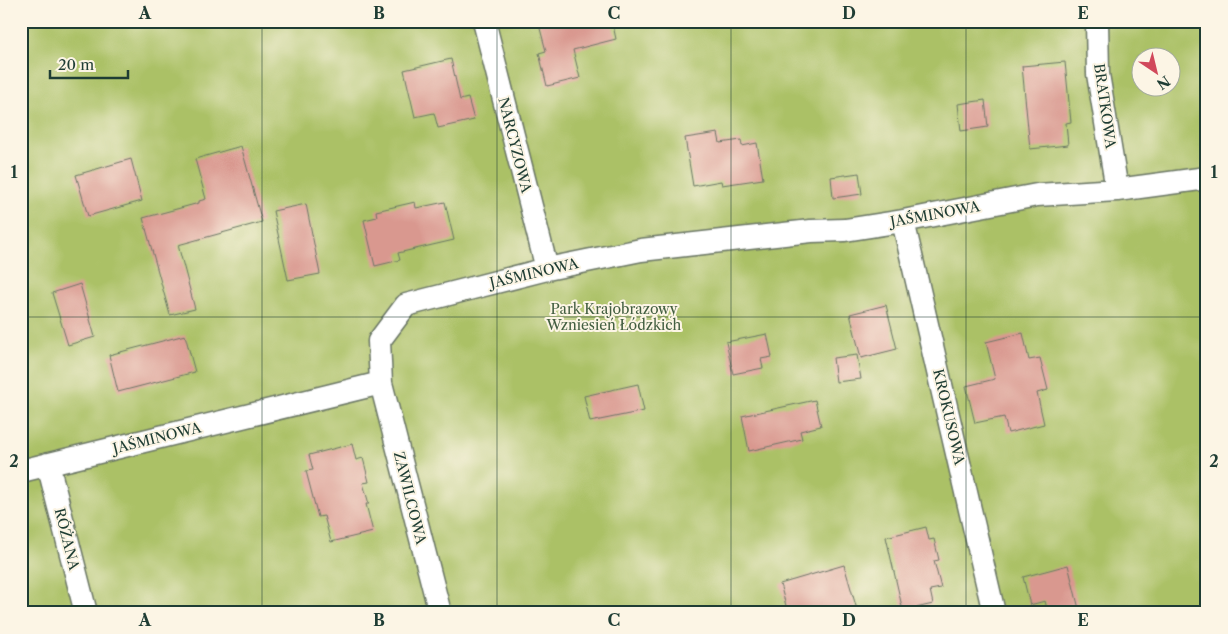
<svg xmlns="http://www.w3.org/2000/svg" width="1228" height="634" font-family="'Libre Caslon Text',serif">
<style>
.green{fill:#abc166;stroke:#657f4d;fill-rule:evenodd}
.building{fill:#d9988f}
.lines{fill:none;stroke-linecap:round;stroke-linejoin:round}
.street-casing{stroke:#697564;stroke-width:25}
.street{stroke:#fff;stroke-width:22}
.grid{fill:none;stroke:#1f3d34;stroke-width:1;stroke-opacity:0.55}
.labels{text-anchor:middle;dominant-baseline:central;stroke-width:4;stroke-linejoin:round;paint-order:stroke}
.street-label{font-size:14px;fill:#1f3d34;stroke:#fcf5e5}
.park-label{font-size:14px;fill:#425e40;stroke:#fcf5e5}
.neatline{fill:none;stroke:#1f3d34;stroke-width:2}
.grid-label{font-size:16px;text-anchor:middle;font-weight:bold;fill:#1f3d34}
</style>
<rect width="100%" height="100%" fill="#fcf5e5"/>
<filter id="ink" filterUnits="userSpaceOnUse"><feTurbulence type="fractalNoise" baseFrequency=".02" numOctaves="2"/><feDisplacementMap in="SourceGraphic" scale="10" xChannelSelector="R" yChannelSelector="G"/><feConvolveMatrix kernelMatrix="1 2 1 2 8 2 1 2 1" color-interpolation-filters="sRGB"/></filter>
<filter id="wash" filterUnits="userSpaceOnUse"><feTurbulence type="fractalNoise" baseFrequency=".0096" numOctaves="4" result="noise"/><feDisplacementMap in="SourceGraphic" scale="20" xChannelSelector="R" yChannelSelector="G"/><feGaussianBlur stdDeviation="1.12" result="paint"/><feColorMatrix in="noise" values="0 0 0 0 0 0 0 0 0 0 0 0 0 0 0 0 0 1.4 0 .05"/><feComposite in="paint" operator="in"/></filter>
<g filter="url(#wash)">
<rect width="100%" height="100%" fill="#f3dcbd"/>
<path class="green" d="M 21,21 L 1207,21 L 1207,613 L 21,613 ZM 1140,58 L 1170,58 L 1170,88 L 1140,88 Z"/>
<g id="blocks">
<path class="building" d="M 538,21 L 612,21 L 616,39 L 573,50 L 580,78 L 547,86 L 539,53 L 546,51 Z
M 451,59 L 460,100 L 468,98 L 474,120 L 438,128 L 434,113 L 415,117 L 404,70 Z
M 1065,62 L 1071,122 L 1066,123 L 1068,145 L 1030,149 L 1022,66 Z
M 985,100 L 988,127 L 961,131 L 958,104 Z
M 718,133 L 720,143 L 741,140 L 742,146 L 757,143 L 763,179 L 722,185 L 721,181 L 693,186 L 685,138 Z
M 241,146 L 262,222 L 178,245 L 195,309 L 170,315 L 143,218 L 199,203 L 199,201 L 206,199 L 195,159 Z
M 131,159 L 142,201 L 88,216 L 76,175 Z
M 859,173 L 862,194 L 833,198 L 831,177 Z
M 415,202 L 416,208 L 445,202 L 454,240 L 398,253 L 400,260 L 375,266 L 364,220 L 377,217 L 376,211 Z
M 306,204 L 320,274 L 288,280 L 273,211 Z
M 80,284 L 95,337 L 68,345 L 52,293 Z
M 886,305 L 897,349 L 861,358 L 850,314 Z
M 1023,333 L 1029,360 L 1040,358 L 1048,390 L 1037,393 L 1044,424 L 1008,433 L 1004,417 L 975,423 L 966,386 L 995,379 L 986,342 Z
M 767,334 L 772,357 L 761,359 L 763,368 L 733,374 L 726,342 Z
M 185,335 L 195,372 L 118,392 L 109,355 Z
M 857,355 L 861,379 L 836,382 L 833,358 Z
M 638,384 L 644,411 L 590,422 L 584,396 Z
M 815,400 L 821,426 L 800,431 L 802,439 L 749,451 L 742,416 Z
M 352,444 L 356,460 L 363,458 L 369,482 L 363,483 L 369,504 L 366,504 L 373,532 L 331,542 L 324,516 L 318,517 L 306,471 L 313,470 L 309,455 Z
M 926,527 L 929,540 L 934,539 L 939,560 L 934,561 L 941,588 L 930,590 L 933,604 L 903,611 L 886,537 Z
M 844,565 L 858,613 L 788,613 L 780,584 Z
M 1068,565 L 1080,613 L 1048,613 L 1045,601 L 1030,605 L 1023,577 Z"/>
</g>
</g>
<g filter="url(#ink)">
<use href="#blocks" fill-opacity="0" stroke="#697564" stroke-width="1"/>
<g class="lines">
<g class="street-casing">
<path id="street" d="M 484,21 L 547,269
M 1097,21 L 1098,74 L 1117,190
M 903,221 L 994,613
M 48,464 L 86,613
M 21,471 L 381,383
M 440,613 L 381,383 L 379,341 L 406,305 L 547,269 L 641,250 L 811,231 L 845,230 L 903,221 L 1037,195 L 1117,190 L 1207,178"/>
</g>
<use href="#street" class="street"/>
</g>
</g>
<path class="grid" d="M 262,21 L 262,613M 497,21 L 497,613M 731,21 L 731,613M 966,21 L 966,613M 21,317 L 1207,317"/>
<g class="labels">
<g class="street-label">
<text transform="translate(1105 106) rotate(82)">BRATKOWA</text>
<text transform="translate(515 145) rotate(76)">NARCYZOWA</text>
<text transform="translate(935 214) rotate(-10)">JAŚMINOWA</text>
<text transform="translate(534 273) rotate(-13)">JAŚMINOWA</text>
<text transform="translate(949 417) rotate(77)">KROKUSOWA</text>
<text transform="translate(157 438) rotate(-14)">JAŚMINOWA</text>
<text transform="translate(410 498) rotate(76)">ZAWILCOWA</text>
<text transform="translate(67 539) rotate(76)">RÓŻANA</text>
</g>
<g class="park-label">
<text x="614" y="309">Park Krajobrazowy<tspan x="614" dy="16">Wzniesień Łódzkich</tspan></text>
</g>
</g>
<rect width="1228" height="634" fill="none" stroke="#fcf5e5" stroke-width="55"/>
<g transform="translate(1156 72) rotate(145)"><circle r="24" fill="#fcf5e5" stroke="#a4ab9e"/>
<path d="M0-4L9 19L0 12L-9 19Z" fill="#d1495b"/>
<text y="-8" font-size="14" font-weight="bold" text-anchor="middle" fill="#1f3d34">N</text>
</g>
<path d="M50 70v8h78v-8" fill="none" stroke="#1f3d34" stroke-width="2.5"/>
<text x="58" y="70" font-size="15" fill="#1f3d34" stroke="#fcf5e5" stroke-width="4" paint-order="stroke">20 m</text>
<rect x="28" y="28" width="1172" height="578" class="neatline"/>
<g class="grid-label">
<text x="145" y="19">A</text>
<text x="379" y="19">B</text>
<text x="614" y="19">C</text>
<text x="849" y="19">D</text>
<text x="1083" y="19">E</text>
<text x="14" y="178">1</text>
<text x="1214" y="178">1</text>
<text x="14" y="467">2</text>
<text x="1214" y="467">2</text>
<text x="145" y="626">A</text>
<text x="379" y="626">B</text>
<text x="614" y="626">C</text>
<text x="849" y="626">D</text>
<text x="1083" y="626">E</text>
</g>
</svg>
